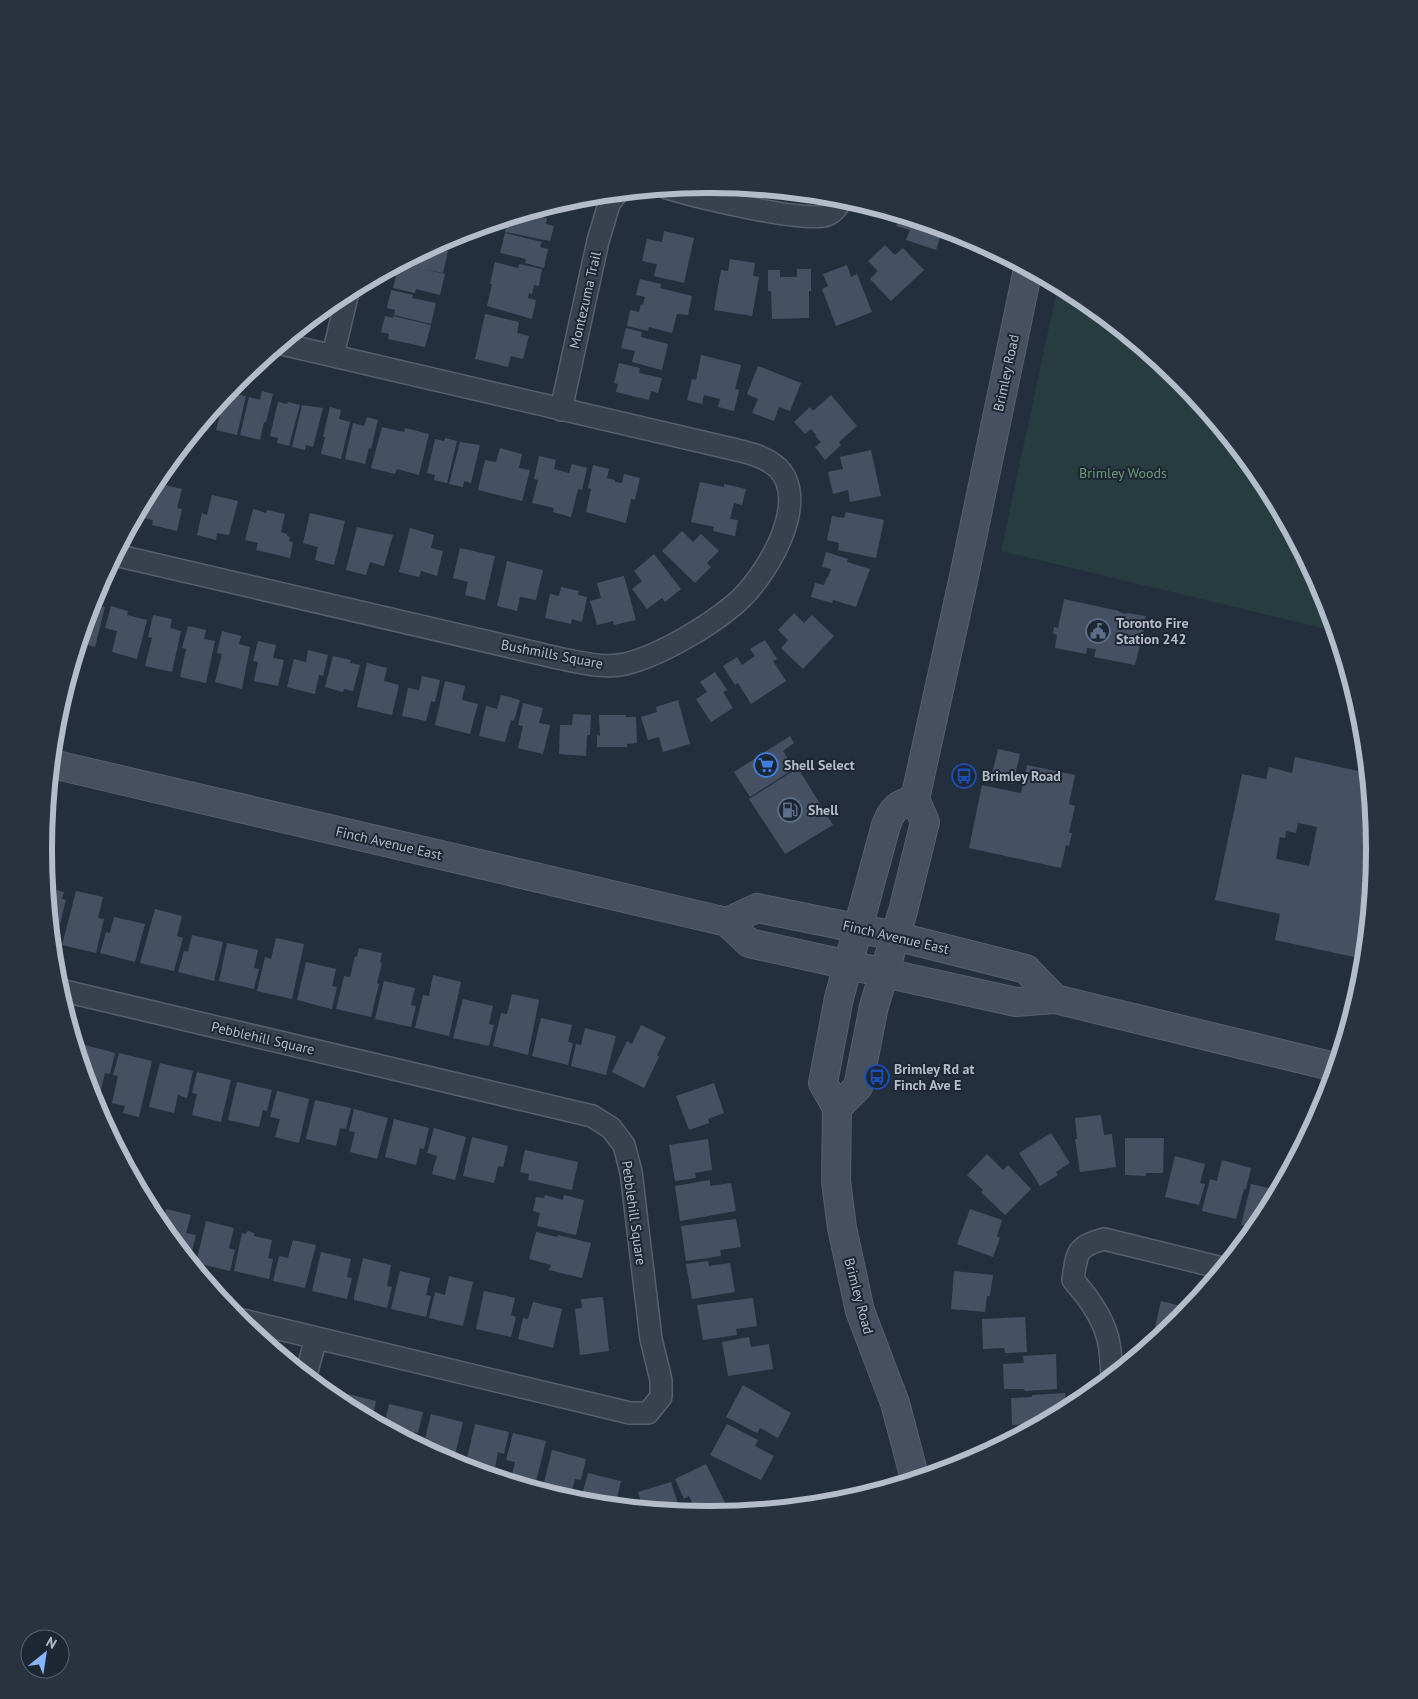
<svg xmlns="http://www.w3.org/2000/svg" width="1418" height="1699" font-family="'PT Sans',sans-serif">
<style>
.green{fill:#263c3f}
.building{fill:#455162;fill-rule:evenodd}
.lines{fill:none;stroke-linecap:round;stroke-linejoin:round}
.minor-casing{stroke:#565f6c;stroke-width:24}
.secondary-casing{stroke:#565f6c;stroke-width:30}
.minor{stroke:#38414e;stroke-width:21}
.secondary{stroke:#465061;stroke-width:28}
.labels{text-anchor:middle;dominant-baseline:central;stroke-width:4;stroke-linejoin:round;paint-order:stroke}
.street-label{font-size:14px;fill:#b4bcc9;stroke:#1d2633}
.park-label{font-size:14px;fill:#6b9a76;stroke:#1d2633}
.poi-label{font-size:14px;font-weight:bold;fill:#b4bcc9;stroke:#1d2633;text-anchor:start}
.rim{fill:none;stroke:#b4bcc9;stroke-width:6}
</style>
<rect width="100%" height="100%" fill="#242f3e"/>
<path class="green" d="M 1058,285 L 1079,297 L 1180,379 L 1262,480 L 1324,595 L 1335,631 L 1001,551 Z"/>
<path class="building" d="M 558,203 L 556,213 L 540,209 Z
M 526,213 L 547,218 L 546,224 L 554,226 L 550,241 L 505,232 L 508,219 Z
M 900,215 L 943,229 L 936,250 L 906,240 L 910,230 L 896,226 Z
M 664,231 L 694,238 L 684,283 L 654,276 L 657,264 L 642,261 L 647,239 L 662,242 Z
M 505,233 L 542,242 L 540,247 L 548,249 L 544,268 L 525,263 L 526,259 L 500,253 Z
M 885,245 L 895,255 L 903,248 L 924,270 L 891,301 L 870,279 L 878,271 L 868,261 Z
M 431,247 L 448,251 L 443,273 L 424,269 L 445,274 L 440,295 L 416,289 L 415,293 L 393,288 L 397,272 L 401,273 L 403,264 L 406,265 L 407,260 Z
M 730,259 L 755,263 L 753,276 L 759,277 L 752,316 L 714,310 L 721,270 L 728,271 Z
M 495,262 L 518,268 L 519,264 L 542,269 L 539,286 L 534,285 L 532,294 L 529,293 L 528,298 L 536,300 L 532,319 L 487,306 L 492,284 L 490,284 Z
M 847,265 L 851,277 L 857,274 L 872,312 L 836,326 L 822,289 L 828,286 L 823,274 Z
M 797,269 L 811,269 L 811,291 L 809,291 L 809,318 L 772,319 L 771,291 L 768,291 L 768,270 L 780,270 L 780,277 L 797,277 Z
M 640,279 L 661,284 L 660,288 L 692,296 L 688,315 L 677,314 L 672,333 L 649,327 L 648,331 L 627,326 L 630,310 L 639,312 L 641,304 L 643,305 L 645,297 L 636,295 Z
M 391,290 L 413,295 L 412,298 L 436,303 L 431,324 L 394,315 L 395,310 L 387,308 Z
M 485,314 L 519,322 L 517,333 L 529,336 L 523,359 L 511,356 L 508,367 L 475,359 Z
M 385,316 L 393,318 L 393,316 L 431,325 L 425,347 L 388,339 L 389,334 L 381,332 Z
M 626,328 L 642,332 L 641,337 L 668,344 L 662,370 L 632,362 L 635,351 L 621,348 Z
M 701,355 L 741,365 L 735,389 L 739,390 L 734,411 L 718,407 L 720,399 L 704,395 L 702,404 L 687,400 L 692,379 L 696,380 Z
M 619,363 L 640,368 L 639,373 L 662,378 L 658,393 L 651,391 L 649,400 L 616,392 L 618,384 L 614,383 Z
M 758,366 L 801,383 L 790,411 L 779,407 L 774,421 L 752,413 L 758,399 L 747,394 Z
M 234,385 L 236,386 L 235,394 L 246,396 L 237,435 L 216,430 L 221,411 L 219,411 L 221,400 Z
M 262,391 L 273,394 L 266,422 L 264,422 L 260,440 L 240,435 L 249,397 L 260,400 Z
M 831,395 L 857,426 L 839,442 L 841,445 L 825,460 L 815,447 L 821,442 L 815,436 L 816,435 L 811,429 L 805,434 L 794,422 L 810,407 L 813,411 Z
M 278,402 L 287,404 L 288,402 L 300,405 L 289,446 L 277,443 L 278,438 L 270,436 Z
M 302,405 L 323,408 L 313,447 L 306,445 L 305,450 L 292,447 Z
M 330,407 L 341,410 L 339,419 L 350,422 L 341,459 L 321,454 L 325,437 L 323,437 Z
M 213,410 L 208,431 L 198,429 Z
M 367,417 L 378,420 L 371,449 L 369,448 L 365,464 L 345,459 L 353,423 L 364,426 Z
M 382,427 L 404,432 L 405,428 L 429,434 L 419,475 L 397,469 L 395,474 L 371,468 Z
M 445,438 L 457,441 L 447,483 L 434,480 L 435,475 L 427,473 L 435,439 L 444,441 Z
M 460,442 L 480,445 L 471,483 L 464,481 L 463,487 L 449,484 Z
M 500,448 L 522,454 L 519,468 L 530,470 L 522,501 L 478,490 L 485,460 L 496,462 Z
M 871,450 L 881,496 L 850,502 L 848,490 L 833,494 L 828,472 L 843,469 L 840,457 Z
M 539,456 L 556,460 L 554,469 L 569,473 L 572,464 L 587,468 L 582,490 L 578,489 L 571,517 L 553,512 L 554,508 L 532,503 L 538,480 L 534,479 Z
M 593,465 L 609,469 L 607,478 L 615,480 L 615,482 L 622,483 L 624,474 L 640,478 L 635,500 L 631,499 L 626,523 L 586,512 L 591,489 L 588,488 Z
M 700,482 L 724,487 L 724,484 L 746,489 L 742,505 L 734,503 L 730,519 L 738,520 L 735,536 L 713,531 L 714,527 L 691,522 Z
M 161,484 L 182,489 L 177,508 L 182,509 L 177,531 L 152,525 L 153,520 L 139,517 L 142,507 L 153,485 L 161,487 Z
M 212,495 L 238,501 L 229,535 L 217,533 L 216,540 L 197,535 L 202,513 L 207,515 Z
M 253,509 L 266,513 L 267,510 L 285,514 L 281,532 L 287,534 L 287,536 L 290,537 L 289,541 L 293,542 L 290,558 L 256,550 L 258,543 L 245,540 Z
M 846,512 L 884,520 L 876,558 L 838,550 L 839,543 L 827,540 L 832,516 L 844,518 Z
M 310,513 L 345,521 L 334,565 L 315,560 L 318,547 L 303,543 Z
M 357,527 L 393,535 L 384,566 L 370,562 L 366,575 L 346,570 Z
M 410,528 L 434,535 L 431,548 L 443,551 L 437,576 L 421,571 L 419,577 L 399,572 Z
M 682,531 L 693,542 L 701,534 L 719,551 L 707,563 L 711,567 L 695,583 L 662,551 Z
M 460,548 L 495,556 L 485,600 L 465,595 L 468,582 L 453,578 Z
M 826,552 L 848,559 L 847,562 L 870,569 L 856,607 L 833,600 L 832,603 L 811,597 L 815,583 L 824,585 L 827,577 L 828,577 L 831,569 L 822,567 Z
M 654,554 L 681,589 L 665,602 L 662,598 L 647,609 L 632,589 L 642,581 L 634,571 Z
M 507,561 L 543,570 L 536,600 L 520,597 L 517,611 L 497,606 Z
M 624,576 L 636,620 L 614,625 L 613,621 L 597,625 L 590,601 L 601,598 L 597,583 Z
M 561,587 L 579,591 L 578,595 L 587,597 L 582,622 L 572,619 L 571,624 L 545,618 L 550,594 L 559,596 Z
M 1064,599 L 1119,611 L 1119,612 L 1126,614 L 1127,613 L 1146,616 L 1144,622 L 1152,624 L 1151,628 L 1143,626 L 1144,628 L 1135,665 L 1094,657 L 1096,649 L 1087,648 L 1086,654 L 1055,648 L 1057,635 L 1053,633 L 1054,627 L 1058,628 Z
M 93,600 L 102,602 L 101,606 L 105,607 L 95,647 L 80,643 Z
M 111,606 L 128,611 L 127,615 L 147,620 L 137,659 L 112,652 L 117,631 L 105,628 Z
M 794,613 L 804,623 L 812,615 L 834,636 L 803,669 L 781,648 L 788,640 L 778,630 Z
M 153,615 L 172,619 L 170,628 L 181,631 L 172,672 L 145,666 L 152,638 L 148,637 Z
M 188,626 L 206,630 L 204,639 L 215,641 L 206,683 L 180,677 L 186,649 L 182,648 Z
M 222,631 L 241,636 L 239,644 L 250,647 L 242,689 L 215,682 L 222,654 L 217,653 Z
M 765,640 L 777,659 L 773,661 L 786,681 L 751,704 L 738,683 L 735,685 L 723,666 L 737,657 L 742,665 L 755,656 L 750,649 Z
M 258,641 L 276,645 L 273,658 L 284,660 L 278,686 L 254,681 L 258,662 L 253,661 Z
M 308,650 L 328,655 L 323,676 L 319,675 L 315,694 L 287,687 L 294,659 L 306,662 Z
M 333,656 L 351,660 L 350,663 L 360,665 L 353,691 L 344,689 L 343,692 L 325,687 Z
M 367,663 L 387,668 L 384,681 L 399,685 L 392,715 L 357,707 Z
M 715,672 L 727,690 L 723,692 L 733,708 L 711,722 L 696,699 L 707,692 L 700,682 Z
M 422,676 L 440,680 L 435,702 L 431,701 L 426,721 L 402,716 L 408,688 L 419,690 Z
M 445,681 L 465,686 L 462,700 L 478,704 L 470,734 L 435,725 Z
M 501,695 L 520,700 L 514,721 L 511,720 L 505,742 L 479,736 L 486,706 L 497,709 Z
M 678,700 L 690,744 L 663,752 L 659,737 L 648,740 L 641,717 L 657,712 L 656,707 Z
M 523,703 L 543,708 L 539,723 L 550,725 L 543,754 L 518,748 L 523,726 L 518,725 Z
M 573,714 L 591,715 L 590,735 L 587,735 L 586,756 L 559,754 L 560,725 L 572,725 Z
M 599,715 L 626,715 L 626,717 L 636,717 L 637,743 L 627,744 L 627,747 L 597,747 L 597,735 L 600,736 Z
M 790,736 L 794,743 L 783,751 L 794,769 L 750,797 L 734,772 Z
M 998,749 L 1020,754 L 1013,784 L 991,778 Z
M 1295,757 L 1367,773 L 1374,850 L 1363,959 L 1275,940 L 1280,914 L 1215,900 L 1242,774 L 1266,779 L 1269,767 L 1292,773 ZM 1298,823 L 1317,827 L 1309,866 L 1276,859 L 1280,837 L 1285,838 L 1286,831 L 1296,833 Z
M 1027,765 L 1075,775 L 1069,804 L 1075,806 L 1069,833 L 1072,833 L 1069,846 L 1066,845 L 1061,868 L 969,848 L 982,785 L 1021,793 Z
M 798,768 L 833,825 L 785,854 L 749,799 Z
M 47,887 L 64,892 L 62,899 L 66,900 L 55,943 L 53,943 Z
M 76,891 L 103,897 L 98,918 L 104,919 L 96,953 L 62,945 Z
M 155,909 L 182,916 L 177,936 L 183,938 L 174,971 L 140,963 Z
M 114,917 L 145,924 L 135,962 L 100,953 L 106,932 L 110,933 Z
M 192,935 L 223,942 L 214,981 L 178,972 L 184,951 L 188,952 Z
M 276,938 L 304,944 L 292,999 L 257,991 L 265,957 L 271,959 Z
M 227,943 L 258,950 L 254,968 L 259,969 L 254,989 L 219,981 Z
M 359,948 L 382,953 L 380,962 L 382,963 L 377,983 L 379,984 L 371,1017 L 336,1009 L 344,976 L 350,977 L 355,956 L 357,957 Z
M 306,962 L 336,969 L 332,986 L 337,987 L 332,1009 L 297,1000 Z
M 433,975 L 461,982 L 449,1036 L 415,1028 L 423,995 L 429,996 Z
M 384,981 L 415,988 L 411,1005 L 416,1006 L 411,1027 L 375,1019 Z
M 512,994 L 539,1000 L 528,1055 L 493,1046 L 501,1013 L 507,1014 Z
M 463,999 L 493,1006 L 489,1024 L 494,1025 L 489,1046 L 453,1038 Z
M 541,1018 L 572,1025 L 568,1042 L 573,1043 L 568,1065 L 532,1056 Z
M 641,1025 L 666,1037 L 657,1055 L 659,1057 L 644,1088 L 612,1072 L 627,1041 L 632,1044 Z
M 585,1028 L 616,1036 L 606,1075 L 571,1066 L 576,1044 L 581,1045 Z
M 81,1044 L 115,1053 L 110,1074 L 105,1073 L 101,1090 L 89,1087 L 79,1052 Z
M 119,1053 L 152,1061 L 139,1117 L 123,1113 L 125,1106 L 112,1103 L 118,1076 L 113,1075 Z
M 160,1063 L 193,1071 L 187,1098 L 178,1095 L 174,1113 L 149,1107 Z
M 197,1072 L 231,1080 L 221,1122 L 192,1115 L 197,1094 L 192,1093 Z
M 237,1082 L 272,1090 L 267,1111 L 263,1110 L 259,1127 L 228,1120 Z
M 714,1083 L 724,1113 L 708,1119 L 709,1123 L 689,1130 L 676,1096 Z
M 277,1091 L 309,1099 L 299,1143 L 275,1137 L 280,1119 L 270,1117 Z
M 315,1100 L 351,1108 L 346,1129 L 340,1128 L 336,1146 L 306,1139 Z
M 354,1109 L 388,1118 L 377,1159 L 350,1152 L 355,1132 L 349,1131 Z
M 1101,1115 L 1104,1135 L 1112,1134 L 1116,1167 L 1080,1172 L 1075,1139 L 1077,1139 L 1075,1118 Z
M 394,1119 L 429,1128 L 424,1149 L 420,1148 L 416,1165 L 385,1157 Z
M 434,1128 L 466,1137 L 455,1180 L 432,1174 L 437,1156 L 427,1153 Z
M 1051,1133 L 1070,1163 L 1056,1172 L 1058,1175 L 1040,1186 L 1019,1153 Z
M 472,1137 L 508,1146 L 503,1167 L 498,1166 L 494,1183 L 463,1176 Z
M 1125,1138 L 1164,1138 L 1163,1173 L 1146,1173 L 1146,1176 L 1125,1175 Z
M 708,1139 L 712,1170 L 695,1173 L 696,1178 L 675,1181 L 669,1145 Z
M 525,1150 L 578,1162 L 572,1190 L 528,1180 L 529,1174 L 520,1172 Z
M 987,1154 L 1003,1170 L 1008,1165 L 1031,1189 L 1005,1215 L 981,1192 L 983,1190 L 967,1175 Z
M 1175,1156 L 1205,1164 L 1200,1183 L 1205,1184 L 1199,1205 L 1165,1197 Z
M 1222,1160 L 1251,1168 L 1246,1189 L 1244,1189 L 1236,1219 L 1202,1211 L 1210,1179 L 1217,1181 Z
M 710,1180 L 710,1186 L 731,1183 L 736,1211 L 680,1221 L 675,1186 Z
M 1251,1184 L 1278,1190 L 1262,1219 L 1255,1228 L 1241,1225 Z
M 545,1195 L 563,1200 L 564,1195 L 584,1200 L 576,1235 L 537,1226 L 540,1213 L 533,1211 L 536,1197 L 544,1198 Z
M 166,1209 L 191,1215 L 186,1233 L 196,1235 L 190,1260 L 162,1227 Z
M 970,1209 L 1002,1220 L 997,1236 L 1000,1238 L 993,1257 L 957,1244 Z
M 736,1219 L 741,1247 L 720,1250 L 721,1256 L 686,1261 L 681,1226 Z
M 206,1221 L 234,1228 L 229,1248 L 235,1250 L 230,1271 L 196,1263 Z
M 248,1231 L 254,1233 L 254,1236 L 272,1240 L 268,1258 L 273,1259 L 269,1279 L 234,1271 L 242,1233 L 245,1234 Z
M 536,1232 L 557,1237 L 558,1235 L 591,1243 L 582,1278 L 549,1270 L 551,1265 L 529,1259 Z
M 293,1240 L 316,1245 L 305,1288 L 273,1281 L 279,1256 L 288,1258 Z
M 321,1252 L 351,1259 L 347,1277 L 352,1278 L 347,1299 L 312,1291 Z
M 363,1258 L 391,1265 L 387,1286 L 392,1287 L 387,1308 L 354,1300 L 354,1297 Z
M 708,1261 L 709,1266 L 730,1263 L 735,1292 L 692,1299 L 686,1264 Z
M 400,1271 L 430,1278 L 426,1295 L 431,1296 L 426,1317 L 391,1309 Z
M 954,1271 L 993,1275 L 990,1296 L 987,1296 L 985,1312 L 951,1309 Z
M 449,1276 L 473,1282 L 463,1326 L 429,1318 L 435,1292 L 445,1295 Z
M 484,1291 L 515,1298 L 511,1315 L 516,1317 L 511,1337 L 476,1329 Z
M 603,1297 L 609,1351 L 580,1355 L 575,1309 L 582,1308 L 581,1299 Z
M 753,1298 L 757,1326 L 736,1329 L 737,1335 L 703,1340 L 697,1305 Z
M 1161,1301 L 1189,1308 L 1179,1320 L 1167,1330 L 1155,1327 Z
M 533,1302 L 562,1309 L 553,1348 L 518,1339 L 523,1318 L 528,1319 Z
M 1025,1317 L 1027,1352 L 1005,1353 L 1004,1348 L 983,1349 L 982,1319 Z
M 749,1337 L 751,1347 L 769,1344 L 773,1369 L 728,1376 L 722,1342 Z
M 1056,1354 L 1057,1389 L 1025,1391 L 1024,1389 L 1004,1389 L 1003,1364 L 1024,1363 L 1023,1356 Z
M 743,1385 L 791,1413 L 778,1438 L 760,1428 L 757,1433 L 726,1417 Z
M 1065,1393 L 1066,1409 L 1033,1427 L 1033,1424 L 1012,1425 L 1011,1398 L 1032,1397 L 1032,1395 Z
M 348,1394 L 376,1401 L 372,1420 L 345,1406 Z
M 389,1404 L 423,1412 L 418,1433 L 414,1432 L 412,1441 L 384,1426 Z
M 431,1414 L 463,1422 L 453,1463 L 431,1452 L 434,1442 L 425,1439 Z
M 475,1424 L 509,1432 L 504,1454 L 498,1452 L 494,1473 L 465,1466 Z
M 727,1424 L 758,1440 L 755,1446 L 774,1456 L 761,1480 L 710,1455 Z
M 513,1433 L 546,1441 L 535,1485 L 511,1479 L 515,1462 L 506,1460 Z
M 552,1450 L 586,1459 L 581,1480 L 575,1479 L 570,1499 L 542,1491 Z
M 706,1464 L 725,1503 L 702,1514 L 697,1514 L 689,1496 L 684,1499 L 675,1479 Z
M 588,1473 L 621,1481 L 616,1502 L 622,1504 L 622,1506 L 590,1503 L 590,1501 L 581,1499 Z
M 671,1482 L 679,1507 L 681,1506 L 683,1512 L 674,1511 L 673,1509 L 670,1511 L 643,1508 L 638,1492 Z"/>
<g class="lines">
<g class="minor-casing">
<path id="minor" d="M 667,188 C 693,196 807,224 827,215 C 833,213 840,204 843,198
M 333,355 L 348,292
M 561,410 L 598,241 L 609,204 L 617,193
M 115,555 L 558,658 C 579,662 604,669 625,664 C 659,656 708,627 735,604 C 764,580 812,503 778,468 C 766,457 752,454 737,450 L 282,344
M 60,990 L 592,1116 L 611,1128 L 624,1145 L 631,1172 L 651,1339 L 661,1380 L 661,1397 L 648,1413 L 630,1413 L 238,1319
M 306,1375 L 316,1338
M 1112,1375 C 1111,1365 1111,1354 1109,1344 C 1105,1320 1089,1298 1073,1280 C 1077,1252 1076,1247 1104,1239 L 1222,1268"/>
</g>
<g class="secondary-casing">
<path id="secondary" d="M 52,764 L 727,922 L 749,943 L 1016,1002 L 1055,999 L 1335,1067
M 727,922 L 757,908 L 895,936 L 1026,969 L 1055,999
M 837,1108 L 858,1087 L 874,1006 L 903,911 L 925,822 L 915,799 L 963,581 L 1028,269
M 915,1479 L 895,1403 L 860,1311 L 842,1228 L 836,1181 L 837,1108 L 823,1083 L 839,998 L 886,825 C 893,807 898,805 915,799"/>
</g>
<use href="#minor" class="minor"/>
<use href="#secondary" class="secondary"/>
</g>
<defs>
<g id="civic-ring" transform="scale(1.25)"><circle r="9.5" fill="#1d2633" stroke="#5c6f8a" stroke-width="1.5"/><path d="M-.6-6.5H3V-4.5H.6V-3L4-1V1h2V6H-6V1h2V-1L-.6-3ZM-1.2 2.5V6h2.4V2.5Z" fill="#5c6f8a"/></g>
<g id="supermarket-ring" transform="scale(1.25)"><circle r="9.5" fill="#1d2633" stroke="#3f7fe0" stroke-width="1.5"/><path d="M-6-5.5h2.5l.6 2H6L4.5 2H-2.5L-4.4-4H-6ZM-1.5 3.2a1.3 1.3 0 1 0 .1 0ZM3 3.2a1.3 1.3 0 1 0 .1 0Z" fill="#3f7fe0"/></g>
<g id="bus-ring" transform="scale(1.25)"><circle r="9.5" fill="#1d2633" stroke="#1a4fb4" stroke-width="1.5"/><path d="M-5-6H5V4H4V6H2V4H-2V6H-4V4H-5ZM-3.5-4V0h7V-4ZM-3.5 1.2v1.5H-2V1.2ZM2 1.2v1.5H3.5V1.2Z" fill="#1a4fb4"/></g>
<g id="fuel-ring" transform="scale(1.25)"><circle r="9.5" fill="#1d2633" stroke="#5c6f8a" stroke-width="1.5"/><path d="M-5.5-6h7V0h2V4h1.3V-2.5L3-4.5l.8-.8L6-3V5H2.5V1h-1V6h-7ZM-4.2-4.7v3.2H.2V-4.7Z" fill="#5c6f8a"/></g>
</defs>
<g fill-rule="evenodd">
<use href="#civic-ring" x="1098" y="631"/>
<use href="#supermarket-ring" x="766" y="765"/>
<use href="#bus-ring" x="964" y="776"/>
<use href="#fuel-ring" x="790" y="810"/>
<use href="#bus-ring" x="877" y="1077"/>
</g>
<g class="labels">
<g class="street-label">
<text transform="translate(585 300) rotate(-77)">Montezuma Trail</text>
<text transform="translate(1006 373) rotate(-78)">Brimley Road</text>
<text transform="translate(552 654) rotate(11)">Bushmills Square</text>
<text transform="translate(389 843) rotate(13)">Finch Avenue East</text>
<text transform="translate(896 937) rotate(13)">Finch Avenue East</text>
<text transform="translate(263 1038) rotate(13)">Pebblehill Square</text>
<text transform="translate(634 1213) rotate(82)">Pebblehill Square</text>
<text transform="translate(859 1296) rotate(75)">Brimley Road</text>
</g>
<g class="park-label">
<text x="1123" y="473">Brimley Woods</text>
</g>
<g class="poi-label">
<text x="1116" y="623">Toronto Fire<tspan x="1116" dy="16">Station 242</tspan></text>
<text x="784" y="765">Shell Select</text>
<text x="982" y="776">Brimley Road</text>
<text x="808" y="810">Shell</text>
<text x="894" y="1069">Brimley Rd at<tspan x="894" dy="16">Finch Ave E</tspan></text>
</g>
</g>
<path d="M0 0H1418V1699H0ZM708 193H710A656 656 0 0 1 1366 849V850A656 656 0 0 1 710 1506H708A656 656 0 0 1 52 850V849A656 656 0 0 1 708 193Z" fill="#29323f" fill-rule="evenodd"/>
<path class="rim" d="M708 193H710A656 656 0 0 1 1366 849V850A656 656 0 0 1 710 1506H708A656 656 0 0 1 52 850V849A656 656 0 0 1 708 193Z"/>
<g transform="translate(45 1654) rotate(30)"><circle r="24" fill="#1d2633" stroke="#59626f"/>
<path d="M0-4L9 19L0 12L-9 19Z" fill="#8ab4f8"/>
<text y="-8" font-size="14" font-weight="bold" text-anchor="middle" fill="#b4bcc9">N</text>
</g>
</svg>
